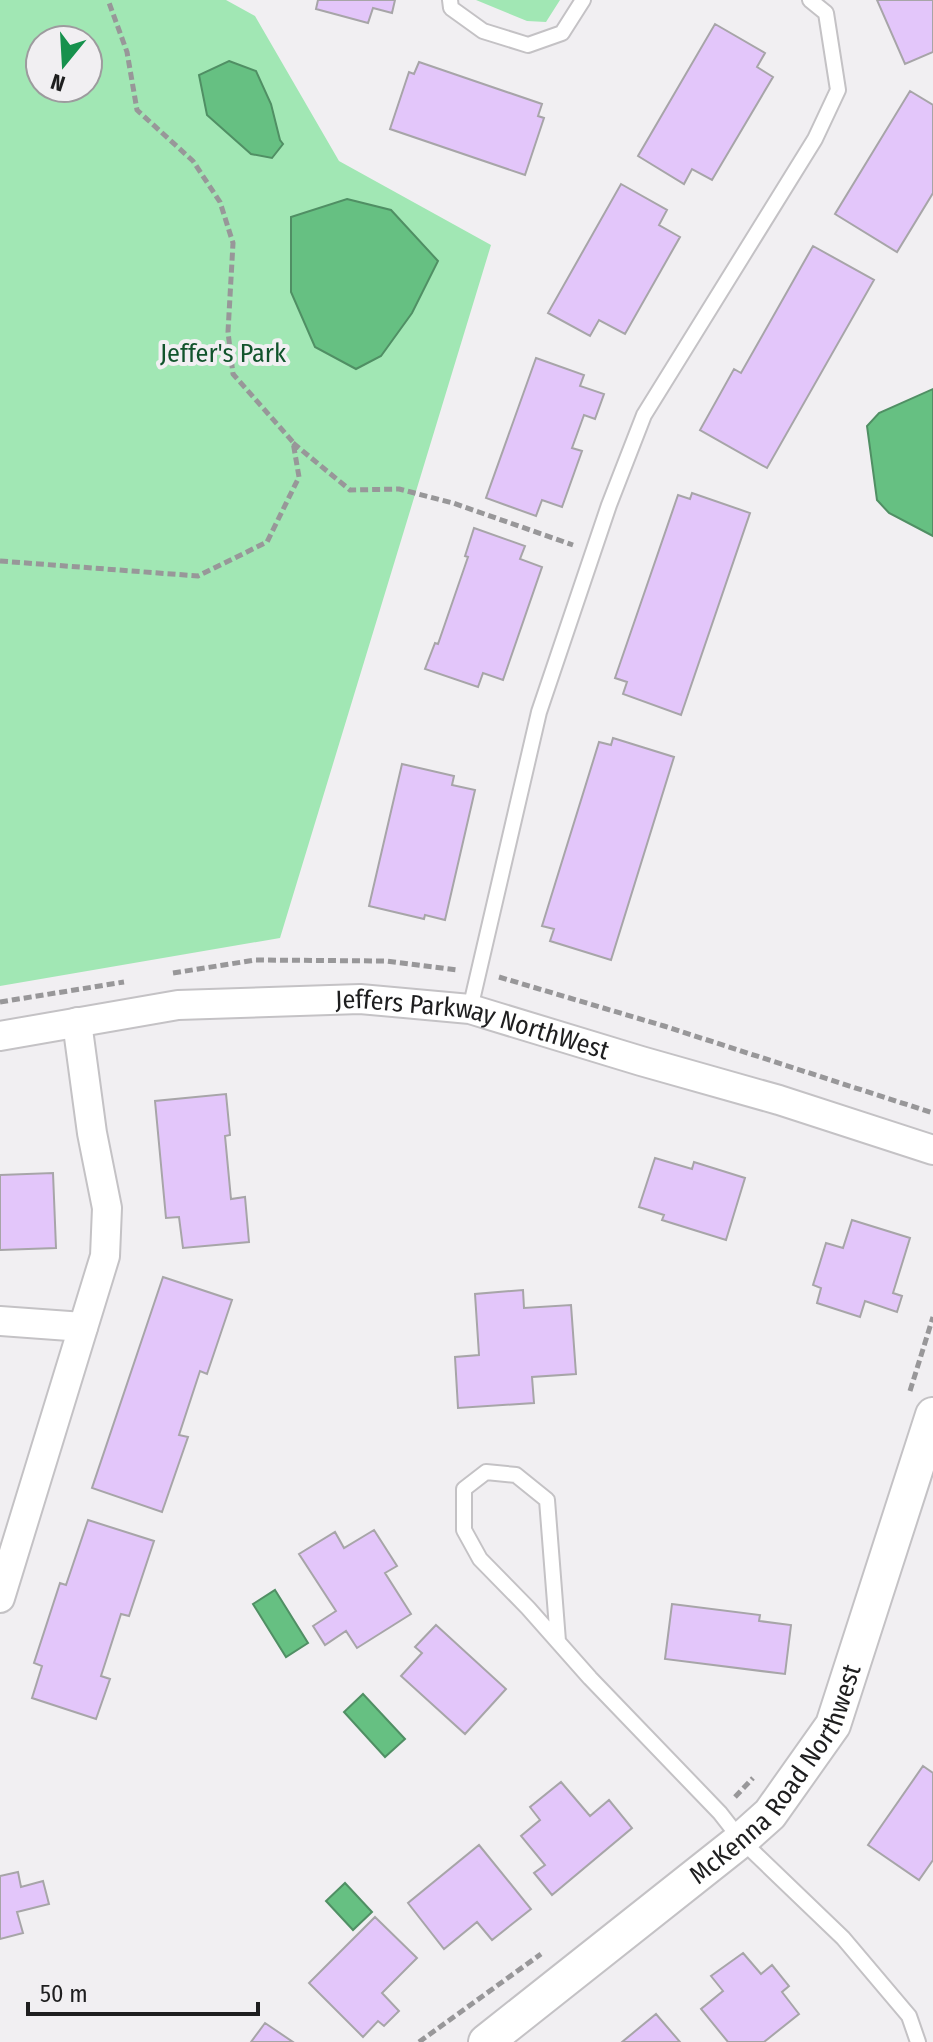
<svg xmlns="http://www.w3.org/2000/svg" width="933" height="2042" font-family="'Fira Sans Condensed',sans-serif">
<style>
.green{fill:#a1e7b4;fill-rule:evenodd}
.water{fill:#66c082;stroke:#508f64;stroke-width:2}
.building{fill:#e3c6fa;stroke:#a7a5a8;stroke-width:2}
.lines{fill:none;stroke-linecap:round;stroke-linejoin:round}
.service-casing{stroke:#c4c2c5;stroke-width:18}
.minor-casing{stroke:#c4c2c5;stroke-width:32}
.tertiary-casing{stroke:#c4c2c5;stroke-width:38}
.path{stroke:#989799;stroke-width:5;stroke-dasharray:8 4;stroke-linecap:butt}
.service{stroke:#fff;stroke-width:14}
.minor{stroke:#fff;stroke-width:28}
.tertiary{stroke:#fff;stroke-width:34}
.labels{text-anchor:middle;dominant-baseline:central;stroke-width:8;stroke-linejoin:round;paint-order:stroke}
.park-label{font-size:26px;fill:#11542c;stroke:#f1eff2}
.street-label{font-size:26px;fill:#1e1e1f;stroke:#f1eff2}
</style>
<rect width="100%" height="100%" fill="#f1eff2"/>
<path class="green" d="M 0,0 L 226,0 L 255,16 L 339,161 L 491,245 L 280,938 L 0,986 ZM 40,40 L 88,40 L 88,88 L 40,88 Z
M 476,0 L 560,0 L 546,22 L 527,21 Z"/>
<path class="water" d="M 229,61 L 256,71 L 271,104 L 280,140 L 283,144 L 272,158 L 251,154 L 207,115 L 199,75 Z
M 347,199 L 391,210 L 438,261 L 412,313 L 381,356 L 356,369 L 315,347 L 291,292 L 291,217 Z
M 933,389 L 933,536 L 889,513 L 877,500 L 867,426 L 879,413 Z
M 275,1590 L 308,1643 L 286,1657 L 253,1604 Z
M 363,1694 L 405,1739 L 385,1757 L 344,1712 Z
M 345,1883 L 372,1912 L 353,1930 L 326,1901 Z"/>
<path class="building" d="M 318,0 L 395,0 L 392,13 L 373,8 L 368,23 L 316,9 Z
M 877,0 L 933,0 L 933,52 L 905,64 Z
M 715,24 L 765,53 L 757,67 L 773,77 L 712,180 L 692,169 L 684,184 L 638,156 Z
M 419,62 L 542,104 L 538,116 L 544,118 L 525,175 L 390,129 L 409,72 L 414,74 Z
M 910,91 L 933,105 L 933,193 L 897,252 L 835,214 Z
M 621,184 L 667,210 L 659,225 L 680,237 L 625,334 L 599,320 L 590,336 L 548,313 Z
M 813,246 L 874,280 L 767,468 L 700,430 L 734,369 L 741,373 Z
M 536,358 L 584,375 L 580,386 L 604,394 L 595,419 L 584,415 L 572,448 L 582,451 L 562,507 L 542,500 L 536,516 L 486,498 Z
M 692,493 L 750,513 L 681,715 L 623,694 L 627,682 L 615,678 L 678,495 L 690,499 Z
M 474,528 L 525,546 L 520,559 L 542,567 L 503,680 L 483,673 L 478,687 L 425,669 L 435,643 L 438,644 L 468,557 L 465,556 Z
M 613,738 L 674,757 L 611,960 L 550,941 L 554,929 L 542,926 L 599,742 L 611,745 Z
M 402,764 L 454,776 L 452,785 L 475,790 L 445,920 L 425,915 L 424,919 L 369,906 Z
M 226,1094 L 230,1135 L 225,1136 L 231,1199 L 245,1197 L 249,1242 L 183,1248 L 179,1217 L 166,1218 L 155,1101 Z
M 655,1158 L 692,1169 L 694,1162 L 745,1178 L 726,1240 L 662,1220 L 664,1215 L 639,1207 Z
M 53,1173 L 56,1248 L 0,1250 L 0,1175 Z
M 852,1220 L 910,1238 L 893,1293 L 902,1296 L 897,1312 L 865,1301 L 860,1317 L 817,1303 L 821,1288 L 813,1285 L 826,1243 L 843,1248 Z
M 163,1277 L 232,1300 L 207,1374 L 200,1371 L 179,1435 L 188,1437 L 162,1512 L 92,1488 Z
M 523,1290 L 524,1308 L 571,1305 L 576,1374 L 532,1377 L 534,1403 L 458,1408 L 455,1357 L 479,1355 L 475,1294 Z
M 88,1520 L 154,1541 L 129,1616 L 121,1614 L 101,1676 L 110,1679 L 96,1719 L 32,1698 L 42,1666 L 34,1663 L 60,1583 L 66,1585 Z
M 374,1530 L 397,1566 L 385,1573 L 411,1614 L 357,1648 L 346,1631 L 325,1645 L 313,1626 L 336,1611 L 299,1554 L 335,1532 L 344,1548 Z
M 672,1604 L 760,1615 L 759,1621 L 791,1625 L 785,1674 L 665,1659 Z
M 436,1625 L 506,1689 L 465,1734 L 401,1676 L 422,1653 L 415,1647 Z
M 923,1766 L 933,1773 L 933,1860 L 919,1880 L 868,1845 Z
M 561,1782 L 590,1816 L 609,1800 L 632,1828 L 552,1895 L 534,1873 L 545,1865 L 521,1836 L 540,1820 L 530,1807 Z
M 479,1845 L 531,1909 L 492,1940 L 477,1922 L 444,1949 L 408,1903 Z
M 18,1872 L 21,1887 L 43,1881 L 49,1904 L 17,1912 L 23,1933 L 0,1939 L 0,1876 Z
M 375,1917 L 417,1958 L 382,1993 L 399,2011 L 384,2026 L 378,2021 L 363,2037 L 309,1983 Z
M 743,1953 L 761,1974 L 772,1965 L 789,1986 L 782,1992 L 799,2014 L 764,2042 L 728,2042 L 701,2009 L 723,1991 L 711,1976 Z
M 656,2014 L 680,2042 L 622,2042 Z
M 265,2023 L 293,2042 L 251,2042 Z"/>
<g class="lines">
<g class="service-casing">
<path id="service" d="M 450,0 L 451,8 L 483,31 L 528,45 L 562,33 L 583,0
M 470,1009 L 539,712 L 609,505 L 644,415 L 815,139 L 838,90 L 826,13 L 810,0
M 558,1641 L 547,1500 L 516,1475 L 486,1472 L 464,1489 L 464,1530 L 480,1559 L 528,1608 L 590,1678 L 720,1813 L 741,1840 L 843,1938 L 909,2016 L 918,2042"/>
</g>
<g class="minor-casing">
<g id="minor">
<path id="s1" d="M 0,1036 L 178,1005 L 360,999 L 470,1009 L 641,1061 L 779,1100 L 933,1150"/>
<path d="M 0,1321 L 83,1327"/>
<path d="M 0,1598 L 105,1256 L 107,1208 L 92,1133 L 77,1022"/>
</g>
</g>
<g class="tertiary-casing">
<g id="tertiary">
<path id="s2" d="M 486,2042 L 741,1840 L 770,1814 L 833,1725 L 933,1415"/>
</g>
</g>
<path class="path" d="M 293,443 L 350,490 L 399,489 L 453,503 L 573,545
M 0,561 L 198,576 L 267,542 L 299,477 L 293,442 L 233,374 L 228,332 L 233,243 L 220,202 L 193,161 L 137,110 L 127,52 L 108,0
M 173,973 L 255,960 L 386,961 L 458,970
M 499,977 L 664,1026 L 933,1113
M 0,1002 L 124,982
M 910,1391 L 933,1317
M 735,1797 L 753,1778
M 419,2042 L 541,1954"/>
<use href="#service" class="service"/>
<use href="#minor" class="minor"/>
<use href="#tertiary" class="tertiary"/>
</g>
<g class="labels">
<g class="park-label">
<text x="223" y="353">Jeffer's Park</text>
</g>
<g class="street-label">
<text stroke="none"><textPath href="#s1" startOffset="478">Jeffers Parkway NorthWest</textPath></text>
<text stroke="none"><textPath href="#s2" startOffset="400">McKenna Road Northwest</textPath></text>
</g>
</g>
<g transform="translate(64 64) rotate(198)"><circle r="38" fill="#f1eff2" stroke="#9d9b9e" stroke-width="2"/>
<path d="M0-6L14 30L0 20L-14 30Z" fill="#16914d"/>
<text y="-12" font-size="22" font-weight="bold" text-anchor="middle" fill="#1e1e1f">N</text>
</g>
<path d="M28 2002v12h230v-12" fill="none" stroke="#1e1e1f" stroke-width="4"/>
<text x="40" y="2002" font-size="24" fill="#1e1e1f" stroke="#f1eff2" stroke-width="6" paint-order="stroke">50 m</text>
</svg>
